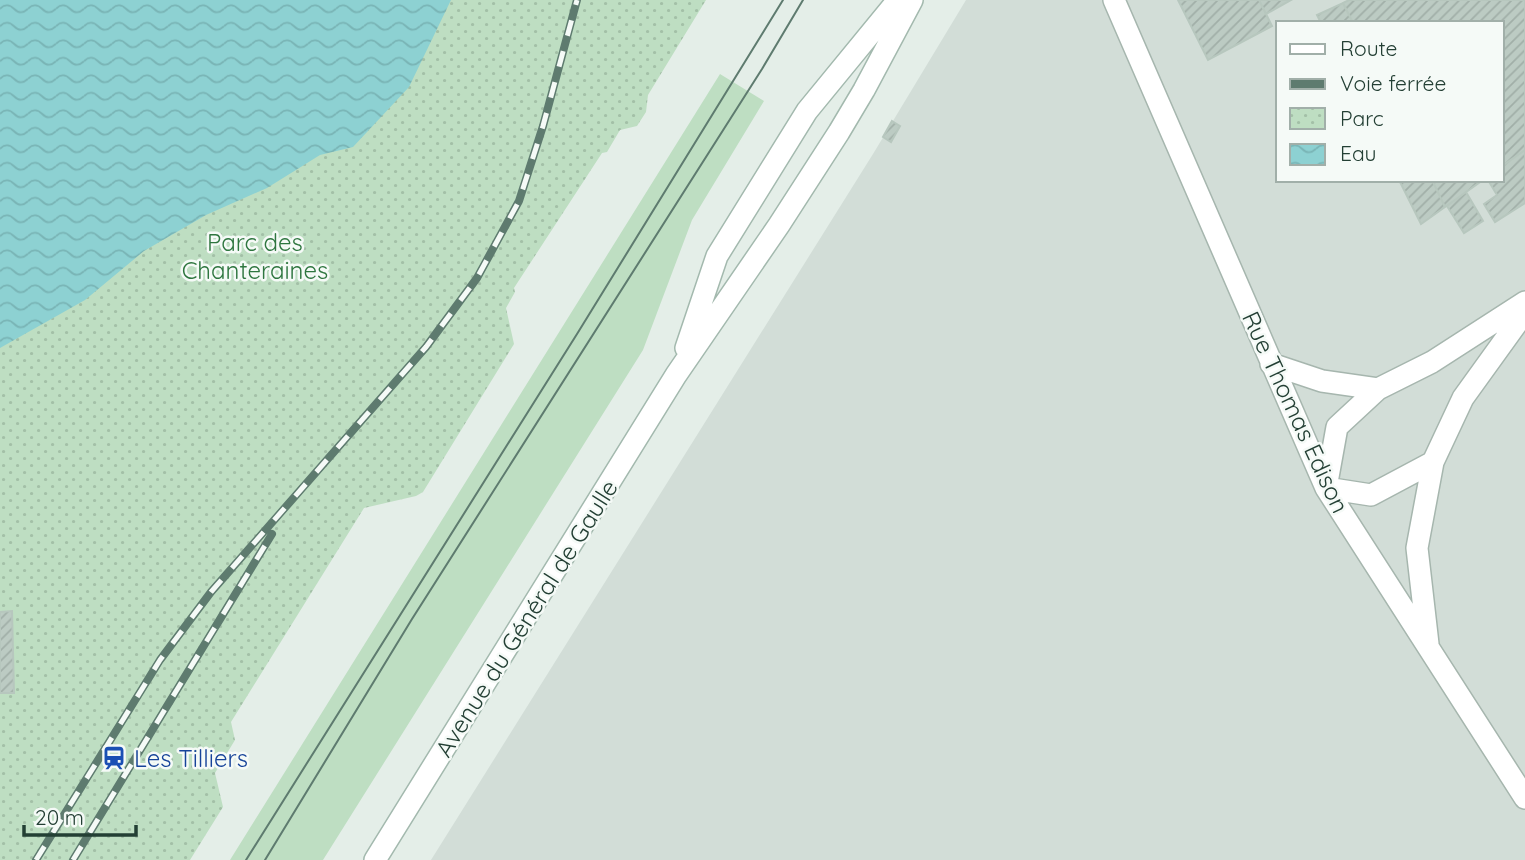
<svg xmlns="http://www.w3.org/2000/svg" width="1525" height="860" font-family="Quicksand,sans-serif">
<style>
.built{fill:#d2ddd7;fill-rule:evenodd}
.grass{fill:#bedec2}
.park{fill:url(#park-dots)}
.water{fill:url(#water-waves)}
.building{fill:url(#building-hatch);stroke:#b7c7be;stroke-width:2}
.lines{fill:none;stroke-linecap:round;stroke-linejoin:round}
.minor-casing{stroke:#a6b6ae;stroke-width:24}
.secondary-casing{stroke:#a3b9ae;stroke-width:24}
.minor{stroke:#fff;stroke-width:21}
.secondary{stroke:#fff;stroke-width:21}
.tram{stroke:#5e7b6f;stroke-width:2}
.rail-casing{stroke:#5e7b6f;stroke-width:8}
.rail{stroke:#f5faf7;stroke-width:5;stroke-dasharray:16;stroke-linecap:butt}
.labels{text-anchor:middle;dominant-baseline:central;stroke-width:5;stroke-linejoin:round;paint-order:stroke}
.park-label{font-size:24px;fill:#2e763f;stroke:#f5faf7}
.street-label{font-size:24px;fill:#233f34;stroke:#f5faf7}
.transit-label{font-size:24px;fill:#164399;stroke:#f5faf7;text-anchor:start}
</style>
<defs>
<pattern id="park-dots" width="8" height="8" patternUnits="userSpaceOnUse" patternTransform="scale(1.75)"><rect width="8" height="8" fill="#bedec2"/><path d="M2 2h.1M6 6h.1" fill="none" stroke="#a3c0a7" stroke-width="1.8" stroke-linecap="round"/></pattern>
<pattern id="water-waves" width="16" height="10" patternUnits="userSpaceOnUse" patternTransform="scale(1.75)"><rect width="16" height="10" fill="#8dd1d2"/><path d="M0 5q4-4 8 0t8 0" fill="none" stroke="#79b4b5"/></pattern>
<pattern id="building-hatch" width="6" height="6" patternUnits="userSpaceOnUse" patternTransform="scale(1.75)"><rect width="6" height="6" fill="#bccbc3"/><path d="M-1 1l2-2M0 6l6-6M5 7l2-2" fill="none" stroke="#a1afa8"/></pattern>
</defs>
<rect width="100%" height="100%" fill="#e4eee8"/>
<path class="built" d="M 966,0 L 1525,0 L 1525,860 L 431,860 L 873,154 ZM 1278,23 L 1502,23 L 1502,180 L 1278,180 Z"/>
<path class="grass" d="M 720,74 L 764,101 L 692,220 L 643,350 L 323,860 L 230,860 Z"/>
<path class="park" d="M 0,0 L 706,0 L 648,95 L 646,112 L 637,126 L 620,130 L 607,152 L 602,153 L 514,288 L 515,292 L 506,308 L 514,344 L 423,492 L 416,496 L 364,508 L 231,722 L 235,740 L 215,773 L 223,807 L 190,860 L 0,860 Z"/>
<path class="water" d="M 0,0 L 451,0 L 409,87 L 353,147 L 320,155 L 267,188 L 206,215 L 144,251 L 85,300 L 0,348 Z"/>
<path class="building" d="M 1178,0 L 1259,0 L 1272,26 L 1208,60 Z
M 1259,0 L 1291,0 L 1266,14 Z
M 1349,0 L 1525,0 L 1525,150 L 1502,166 L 1502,23 L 1353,23 L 1343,3 Z
M 1343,3 L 1353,23 L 1321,23 L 1317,15 Z
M 892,121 L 900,126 L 891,142 L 883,137 Z
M 1525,150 L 1525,203 L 1495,222 L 1484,204 L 1497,195 L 1488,180 L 1502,180 L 1502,166 Z
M 1399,180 L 1432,180 L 1445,207 L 1421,224 Z
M 1432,180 L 1483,180 L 1445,207 Z
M 1466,192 L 1483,221 L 1464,233 L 1447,206 Z
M 12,611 L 14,693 L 0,693 L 0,612 Z"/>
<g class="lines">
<g class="minor-casing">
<path id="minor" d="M 1114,0 L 1326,488 L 1525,798
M 1271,364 L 1322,381 L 1378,389
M 1326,488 L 1337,427 L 1378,389 L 1432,362 L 1525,302
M 1326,488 L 1371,495 L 1433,462
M 1428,644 L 1417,548 L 1433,462 L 1463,398 L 1525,312"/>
</g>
<g class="secondary-casing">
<path id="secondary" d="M 686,348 L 717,256 L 807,111 L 898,0
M 375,860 L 676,375 L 779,225 L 839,132 L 864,90 L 912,0"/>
</g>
<use href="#minor" class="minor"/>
<use href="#secondary" class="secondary"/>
<path class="tram" d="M 246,860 L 577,334 L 783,0
M 265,860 L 412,619 L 762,69 L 803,0"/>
<g class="rail-casing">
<path id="rail" d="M 36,860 L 160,660 L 211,592 L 426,347 L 477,278 L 519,201 L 543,126 L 577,0
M 73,860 L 272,534"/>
</g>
<use href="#rail" class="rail"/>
</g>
<defs>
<g id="station-bare" transform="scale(1.89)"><path d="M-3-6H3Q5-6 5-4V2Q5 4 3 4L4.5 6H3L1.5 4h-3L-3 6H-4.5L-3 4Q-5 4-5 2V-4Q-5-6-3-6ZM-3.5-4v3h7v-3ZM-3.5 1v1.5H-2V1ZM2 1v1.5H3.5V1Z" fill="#1a4fb4" stroke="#f5faf7" stroke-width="2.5" paint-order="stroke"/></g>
</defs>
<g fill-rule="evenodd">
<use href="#station-bare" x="114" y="758"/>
</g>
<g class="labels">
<g class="park-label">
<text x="255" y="242">Parc des<tspan x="255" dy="28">Chanteraines</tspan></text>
</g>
<g class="street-label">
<text transform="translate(1296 412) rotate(65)">Rue Thomas Edison</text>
<text transform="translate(526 618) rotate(-58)">Avenue du Général de Gaulle</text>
</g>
<g class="transit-label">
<text x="134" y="758">Les Tilliers</text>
</g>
</g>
<rect x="1276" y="21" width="228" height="161" fill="#f5faf7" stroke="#a1afa9" stroke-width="2"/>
<rect x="1290" y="44" width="35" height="10" fill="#ffffff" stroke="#a1afa9" stroke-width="2"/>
<text x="1340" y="56" font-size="21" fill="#233f34">Route</text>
<rect x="1290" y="79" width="35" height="10" fill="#5e7b6f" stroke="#a1afa9" stroke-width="2"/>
<text x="1340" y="91" font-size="21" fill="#233f34">Voie ferrée</text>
<rect x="1290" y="108" width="35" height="21" fill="url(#park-dots)" stroke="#a1afa9" stroke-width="2"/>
<text x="1340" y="126" font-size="21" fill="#233f34">Parc</text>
<rect x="1290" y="144" width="35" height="21" fill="url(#water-waves)" stroke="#a1afa9" stroke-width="2"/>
<text x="1340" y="161" font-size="21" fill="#233f34">Eau</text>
<path d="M24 825v10h112v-10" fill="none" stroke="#233f34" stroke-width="3.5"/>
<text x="35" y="825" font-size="21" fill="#233f34" stroke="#f5faf7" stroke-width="5" paint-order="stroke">20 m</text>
</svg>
